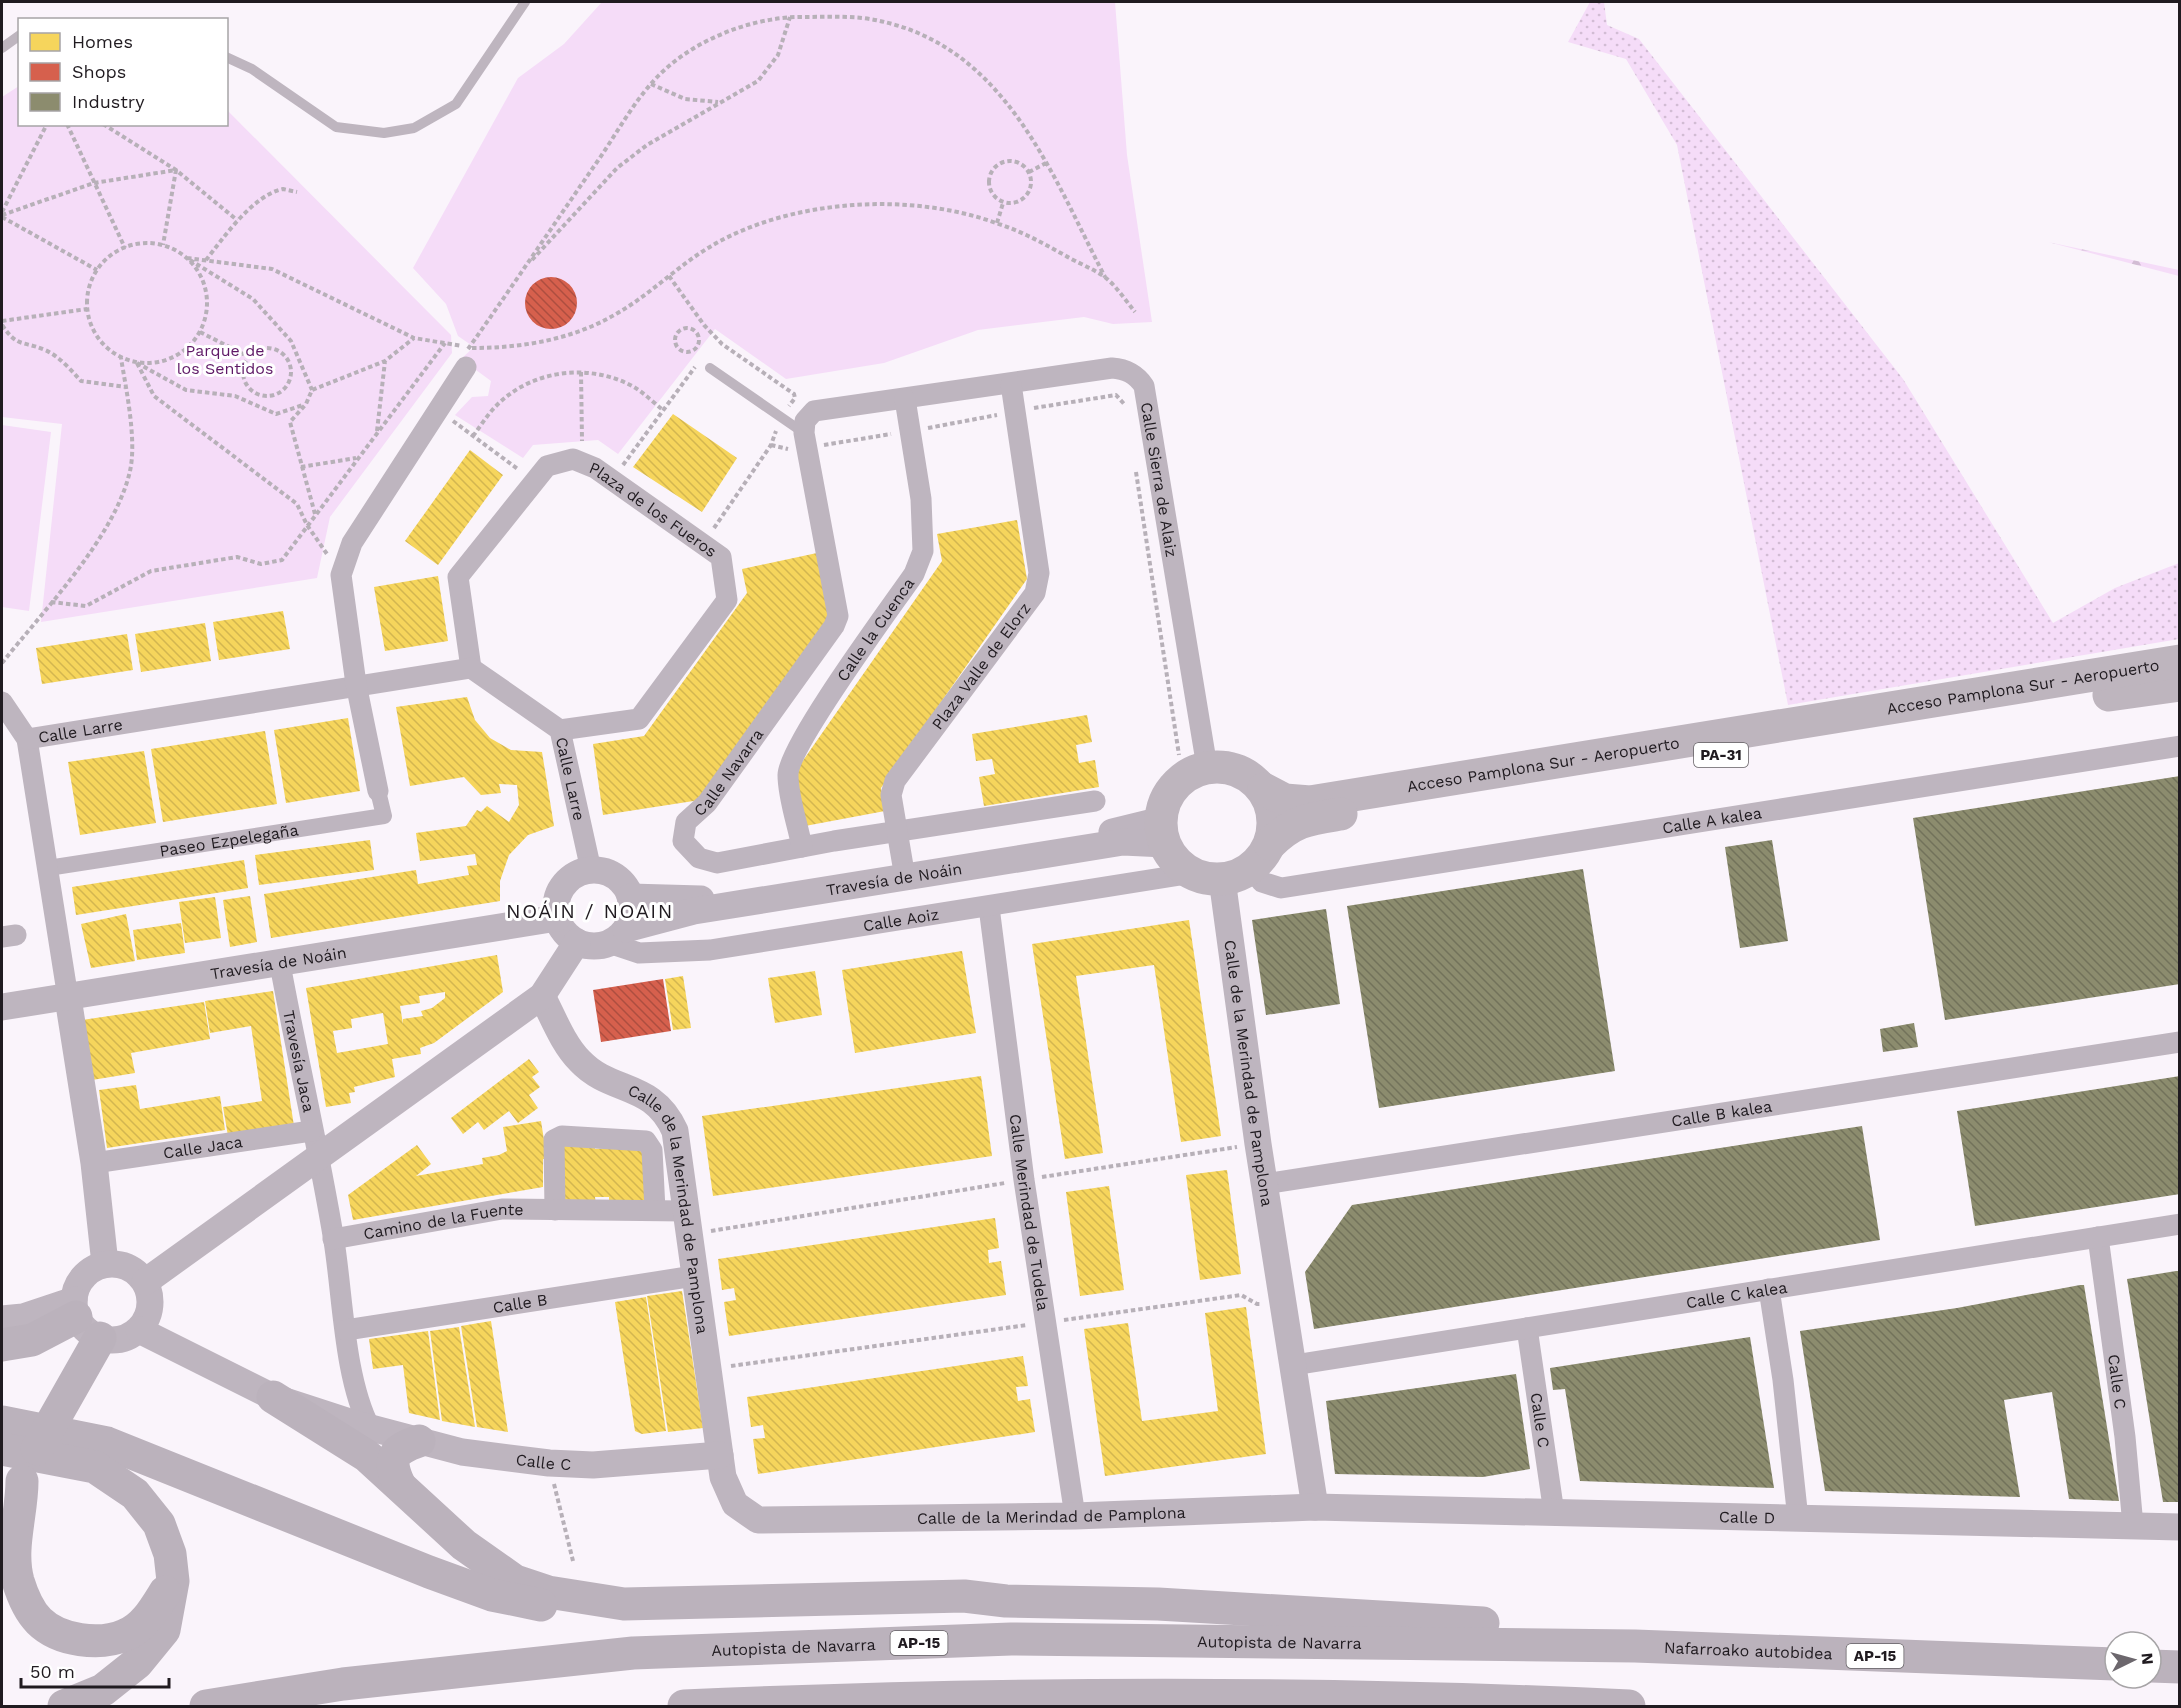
<svg xmlns="http://www.w3.org/2000/svg" width="2181" height="1708" font-family="'Work Sans',sans-serif">
<style>
.grass{fill:url(#grass-dots)}
.forest{fill:url(#forest-firs)}
.park{fill:#f5dcf8}
.homes{fill:url(#homes-back-hatch);fill-rule:evenodd}
.shops{fill:url(#shops-back-hatch)}
.industry{fill:url(#industry-back-hatch)}
.lines{fill:none;stroke-linecap:round;stroke-linejoin:round}
.path{stroke:#b7b0b8;stroke-width:4;stroke-dasharray:4.5 3;stroke-linecap:butt}
.service{stroke:#beb5bf;stroke-width:10}
.pedestrian{stroke:#beb5bf;stroke-width:16}
.minor{stroke:#beb5bf;stroke-width:21}
.tertiary{stroke:#beb5bf;stroke-width:27}
.trunk{stroke:#beb5be;stroke-width:33}
.motorway{stroke:#bbb2bc;stroke-width:33}
.labels{text-anchor:middle;dominant-baseline:central;stroke-width:6;stroke-linejoin:round;paint-order:stroke}
.shield{fill:#fff;stroke:#635f63;stroke-width:1.5}
.shield-label{font-size:15px;font-weight:bold;fill:#201b20}
.park-label{font-size:16px;fill:#5e1866;stroke:#fff}
.street-label{font-size:16px;fill:#201b20;stroke:#fff}
.quarter-label{font-size:20px;letter-spacing:1.5px;fill:#201b20;stroke:#fff}
</style>
<defs>
<pattern id="grass-dots" width="8" height="8" patternUnits="userSpaceOnUse" patternTransform="scale(1.5)"><rect width="8" height="8" fill="#f5dcf8"/><path d="M2 2h.1M6 6h.1" fill="none" stroke="#d2bcd4" stroke-width="1.8" stroke-linecap="round"/></pattern>
<pattern id="forest-firs" width="22" height="20" patternUnits="userSpaceOnUse" patternTransform="scale(1.5)"><rect width="22" height="20" fill="#f5dcf8"/><path d="M5 1l3.5 6h-7zM16 11l3.5 6h-7z" fill="#d2bcd4"/></pattern>
<pattern id="homes-back-hatch" width="6" height="6" patternUnits="userSpaceOnUse" patternTransform="scale(1.5)"><rect width="6" height="6" fill="#f6d55c"/><path d="M-1 5l2 2M0 0l6 6M5-1l2 2" fill="none" stroke="#d3b650"/></pattern>
<pattern id="shops-back-hatch" width="6" height="6" patternUnits="userSpaceOnUse" patternTransform="scale(1.5)"><rect width="6" height="6" fill="#d6604d"/><path d="M-1 5l2 2M0 0l6 6M5-1l2 2" fill="none" stroke="#ad4e40"/></pattern>
<pattern id="industry-back-hatch" width="6" height="6" patternUnits="userSpaceOnUse" patternTransform="scale(1.5)"><rect width="6" height="6" fill="#8c8c6e"/><path d="M-1 5l2 2M0 0l6 6M5-1l2 2" fill="none" stroke="#72725a"/></pattern>
</defs>
<rect width="100%" height="100%" fill="#faf4fb"/>
<path class="grass" d="M 1590,2 L 1604,2 L 1607,25 L 1639,39 L 1903,379 L 2053,623 L 2115,588 L 2179,563 L 2179,639 L 1788,705 L 1677,145 L 1626,59 L 1568,42 Z"/>
<path class="forest" d="M 2048,242 L 2179,270 L 2179,276 Z"/>
<path class="park" d="M 602,2 L 1115,2 L 1127,155 L 1152,322 L 1113,324 L 1084,317 L 978,330 L 884,363 L 786,379 L 715,329 L 618,454 L 598,440 L 533,445 L 523,458 L 455,415 L 472,397 L 488,396 L 491,381 L 461,359 L 474,347 L 458,336 L 446,304 L 413,268 L 518,78 L 564,44 Z
M 19,86 L 20,124 L 226,124 L 227,110 L 451,335 L 452,353 L 330,517 L 317,578 L 41,622 L 62,424 L 2,417 L 2,97 Z
M 2,425 L 51,432 L 29,611 L 2,607 Z"/>
<path class="homes" d="M 673,414 L 737,458 L 702,512 L 633,467 Z
M 470,450 L 503,475 L 438,565 L 405,541 Z
M 1017,520 L 1027,579 L 881,788 L 885,811 L 805,826 L 795,772 L 942,561 L 937,534 Z
M 817,553 L 830,619 L 700,800 L 603,815 L 593,744 L 644,736 L 747,593 L 742,569 Z
M 438,576 L 448,641 L 385,651 L 374,587 Z
M 283,611 L 290,649 L 219,660 L 213,622 Z
M 205,623 L 211,661 L 141,672 L 135,634 Z
M 127,634 L 133,670 L 42,684 L 36,648 Z
M 467,697 L 475,720 L 490,738 L 511,750 L 542,752 L 554,826 L 528,835 L 509,855 L 500,881 L 500,901 L 271,938 L 264,894 L 416,870 L 418,884 L 469,875 L 467,866 L 477,865 L 475,854 L 420,861 L 416,833 L 466,826 L 477,810 L 481,812 L 487,806 L 509,822 L 519,805 L 517,785 L 499,784 L 501,793 L 481,795 L 464,777 L 410,786 L 396,707 Z
M 1087,715 L 1092,742 L 1076,745 L 1079,763 L 1095,760 L 1099,787 L 984,806 L 979,777 L 995,774 L 992,759 L 976,761 L 972,734 Z
M 348,718 L 360,791 L 286,803 L 274,730 Z
M 265,731 L 277,804 L 163,822 L 151,749 Z
M 144,751 L 156,823 L 80,835 L 68,762 Z
M 370,840 L 374,870 L 259,885 L 255,855 Z
M 244,860 L 248,888 L 76,915 L 72,887 Z
M 250,896 L 257,942 L 230,947 L 223,900 Z
M 215,897 L 221,938 L 185,943 L 179,902 Z
M 126,914 L 135,961 L 91,968 L 81,924 Z
M 1189,920 L 1221,1136 L 1181,1142 L 1154,965 L 1076,976 L 1103,1153 L 1065,1159 L 1032,944 Z
M 181,923 L 185,953 L 137,960 L 133,930 Z
M 962,951 L 976,1033 L 855,1053 L 842,970 Z
M 497,955 L 503,992 L 434,1043 L 420,1048 L 421,1054 L 392,1059 L 395,1077 L 354,1087 L 355,1092 L 349,1093 L 351,1103 L 326,1107 L 306,988 ZM 445,992 L 445,998 L 432,1008 L 421,1011 L 423,1016 L 403,1019 L 403,1024 L 400,1006 L 420,1003 L 419,996 ZM 383,1013 L 388,1044 L 337,1053 L 333,1031 L 352,1028 L 351,1019 Z
M 815,971 L 822,1015 L 775,1023 L 768,978 Z
M 683,976 L 691,1028 L 673,1030 L 665,979 Z
M 273,991 L 294,1126 L 228,1136 L 223,1107 L 262,1101 L 251,1026 L 210,1033 L 205,1001 Z
M 204,1002 L 210,1039 L 131,1053 L 135,1073 L 92,1080 L 82,1020 Z
M 529,1059 L 539,1072 L 532,1077 L 540,1087 L 529,1095 L 538,1108 L 518,1123 L 509,1111 L 484,1130 L 478,1122 L 463,1134 L 451,1118 Z
M 981,1076 L 992,1156 L 713,1196 L 702,1116 Z
M 136,1085 L 140,1109 L 220,1096 L 225,1130 L 107,1148 L 99,1090 Z
M 541,1121 L 547,1159 L 543,1159 L 543,1187 L 353,1220 L 348,1195 L 417,1145 L 431,1164 L 416,1176 L 483,1164 L 482,1158 L 499,1155 L 507,1151 L 503,1127 Z
M 595,1142 L 595,1149 L 643,1145 L 645,1201 L 609,1205 L 609,1197 L 595,1197 L 596,1205 L 564,1202 L 563,1145 Z
M 1227,1170 L 1241,1274 L 1200,1280 L 1186,1175 Z
M 1109,1186 L 1124,1290 L 1080,1296 L 1066,1192 Z
M 995,1218 L 999,1248 L 988,1250 L 989,1263 L 1001,1261 L 1006,1295 L 729,1336 L 724,1302 L 736,1300 L 734,1288 L 722,1290 L 718,1259 Z
M 682,1291 L 703,1428 L 668,1432 L 647,1296 Z
M 646,1297 L 666,1431 L 642,1434 L 635,1431 L 615,1302 Z
M 1246,1307 L 1266,1454 L 1105,1476 L 1084,1329 L 1128,1323 L 1142,1421 L 1218,1411 L 1205,1313 Z
M 491,1321 L 508,1432 L 477,1427 L 461,1326 Z
M 459,1327 L 475,1427 L 442,1421 L 430,1331 Z
M 428,1331 L 440,1420 L 409,1413 L 403,1365 L 373,1369 L 369,1339 Z
M 1023,1356 L 1028,1386 L 1016,1387 L 1018,1401 L 1030,1399 L 1035,1432 L 758,1474 L 753,1439 L 765,1438 L 763,1425 L 751,1427 L 747,1397 Z"/>
<path class="shops" d="M525 303a26 26 0 1 1 52 0a26 26 0 1 1-52 0Z
M 663,979 L 671,1031 L 601,1042 L 593,990 Z"/>
<path class="industry" d="M 2180,776 L 2180,984 L 1945,1020 L 1913,818 Z
M 1772,840 L 1788,941 L 1740,948 L 1725,847 Z
M 1583,869 L 1615,1071 L 1379,1108 L 1347,906 Z
M 1326,909 L 1340,1004 L 1266,1015 L 1252,920 Z
M 1914,1023 L 1918,1047 L 1883,1052 L 1880,1029 Z
M 2180,1076 L 2180,1194 L 1975,1226 L 1957,1111 Z
M 1862,1126 L 1880,1240 L 1314,1329 L 1305,1272 L 1352,1205 Z
M 2176,1271 L 2180,1271 L 2180,1502 L 2163,1502 L 2127,1279 Z
M 2080,1285 L 2084,1285 L 2119,1501 L 2069,1499 L 2052,1392 L 2004,1400 L 2020,1497 L 1825,1491 L 1800,1331 L 1957,1308 Z
M 1750,1337 L 1774,1488 L 1580,1481 L 1565,1389 L 1553,1390 L 1550,1368 Z
M 1516,1374 L 1530,1469 L 1483,1477 L 1335,1474 L 1326,1401 Z"/>
<g class="lines">
<path class="path" d="M 651,84 L 685,99 L 718,102
M 67,124 L 125,248
M 103,124 L 176,170 L 237,220
M989 182a21 21 0 1 1 42 0a21 21 0 1 1-42 0Z
M 1029,172 L 1046,163
M 2,212 L 47,124
M 2,215 L 94,183 L 176,170 L 163,245
M 2,217 L 97,270
M 997,223 L 1003,203
M87 303a60 60 0 1 1 120 0a60 60 0 1 1-120 0Z
M 187,258 L 272,269 L 414,338 L 462,346
M 190,260 L 253,299 L 291,341 L 312,390
M 206,260 C 224,237 253,195 283,189 L 297,192
M 532,260 L 617,168 L 647,145 L 758,81 L 778,55 L 790,17
M 669,276 L 704,325 L 722,344 L 794,394 L 795,398 L 789,406
M 2,321 L 87,309
M 2,325 C 18,348 21,340 45,350 C 59,356 71,370 81,381 L 126,387
M675 340a12 12 0 1 1 24 0a12 12 0 1 1-24 0Z
M 200,332 L 247,356
M243 372a24 24 0 1 1 48 0a24 24 0 1 1-48 0Z
M 472,348 C 524,348 576,339 621,311 C 653,292 680,264 713,245 C 792,199 911,192 996,223 C 1021,231 1043,243 1066,256 C 1078,263 1094,269 1106,278 C 1117,287 1126,301 1135,312
M 468,349 C 512,287 554,224 597,162 C 615,136 630,108 650,85 C 684,44 746,18 798,17 C 820,17 842,16 863,18 C 1002,37 1049,169 1105,277
M 137,363 L 154,396 L 297,504 L 307,525 L 327,554
M 137,363 L 186,390 L 235,396 L 276,414 L 303,405
M 581,372 L 582,441
M 1034,408 L 1116,395 L 1125,405
M 453,421 L 519,470
M 928,428 L 997,415
M 377,431 L 385,361
M 473,436 C 480,427 487,415 496,406 C 531,370 589,362 634,387 C 644,393 654,403 663,410
M 771,445 L 788,449
M 824,445 L 891,434
M 623,465 L 695,367
M 301,467 L 356,458
M 1136,472 L 1179,755
M 315,514 L 290,422 L 306,404 L 312,390 L 385,361 L 414,338
M 714,528 L 771,445 L 776,431
M 51,602 L 86,606 L 151,571 L 237,557 L 261,564 L 282,560 L 445,343
M 2,663 C 44,610 115,537 130,471 C 137,440 126,389 121,358
M 1042,1177 L 1237,1147
M 711,1231 L 1005,1183
M 1064,1320 L 1241,1295 L 1257,1304 L 1262,1304
M 731,1366 L 1027,1325
M 554,1484 L 573,1561"/>
<path class="service" d="M 2,48 L 20,35
M 226,57 L 252,69 L 336,127 L 384,133 L 414,128 L 456,104 L 525,2
M 710,368 L 804,433"/>
<path class="pedestrian" id="s1" d="M 48,868 L 384,816 L 378,791"/>
<g class="minor">
<path id="s2" d="M 471,668 L 458,577 L 547,466 L 573,459 L 595,468 L 721,557 L 727,600 L 639,719 L 560,730"/>
<path d="M 2,702 L 27,739 L 68,998"/>
<path id="s3" d="M 27,739 L 471,668 L 560,730 L 591,870"/>
<path d="M 378,791 L 356,684 L 341,575 L 352,543 L 466,367"/>
<path id="s4" d="M 1095,801 L 834,841 L 717,863 L 699,858 L 683,841 L 686,822 L 707,803 L 834,626 L 838,616 L 804,433 L 805,421 L 814,411 L 1112,368 C 1126,369 1136,374 1144,386 L 1207,767"/>
<path id="s5" d="M 802,847 C 798,825 788,798 788,775 C 788,746 892,606 914,574 L 923,551 L 921,499 L 905,399"/>
<path id="s6" d="M 903,866 L 891,795 L 895,781 L 1035,593 L 1039,573 L 1011,384"/>
<path id="s7" d="M 1251,868 L 1262,882 L 1281,888 L 2180,746"/>
<path id="s8" d="M 989,907 L 1024,1180 L 1075,1516"/>
<path d="M 2,937 L 16,935"/>
<path id="s9" d="M 609,943 L 639,953 L 710,950 L 1193,873"/>
<path id="s10" d="M 280,964 C 297,1057 319,1149 334,1241 C 343,1297 344,1378 370,1428"/>
<path id="s11" d="M 94,1163 L 311,1131"/>
<path id="s12" d="M 1265,1184 L 2180,1042"/>
<path d="M 555,1210 L 554,1140 L 562,1136 L 646,1141 L 652,1150 L 655,1210"/>
<path id="s13" d="M 2098,1237 L 2125,1437 L 2133,1526"/>
<path id="s14" d="M 333,1239 L 502,1209 L 685,1211"/>
<path d="M 1769,1289 L 1783,1380 L 1798,1519"/>
<path id="s15" d="M 1527,1328 L 1554,1513"/>
<path id="s16" d="M 346,1330 L 694,1276"/>
<path id="s17" d="M 1294,1365 L 2180,1224"/>
</g>
<g class="tertiary">
<path d="M 1112,832 L 1161,820"/>
<circle cx="594" cy="908" r="38"/>
<path id="s18" d="M 1222,879 L 1258,1144 L 1315,1507"/>
<path d="M 630,897 L 701,899"/>
<path id="s19" d="M 626,929 L 694,911 L 1123,842 L 1165,844"/>
<path id="s20" d="M 542,996 C 553,1017 563,1044 580,1061 C 611,1094 653,1081 675,1131 L 723,1477 L 735,1504 L 758,1520 L 1075,1516 L 1315,1507 L 2180,1527"/>
<path d="M 68,998 L 94,1163 L 105,1264"/>
<path id="s21" d="M 2,1007 L 557,918"/>
<circle cx="112" cy="1302" r="38"/>
<path d="M 145,1282 L 542,996 L 577,942"/>
<path d="M 2,1319 L 23,1317 L 74,1300"/>
<path id="s22" d="M 139,1330 L 273,1397 L 356,1424 L 462,1452 L 549,1463 L 593,1465 L 720,1455"/>
</g>
<g class="trunk">
<path d="M 2109,695 L 2180,685"/>
<circle cx="1217" cy="823" r="56"/>
<path id="s23" d="M 1264,789 L 1285,800 L 1310,802 L 2180,661"/>
<path d="M 1270,844 C 1294,820 1309,819 1341,814"/>
</g>
<g class="motorway">
<path d="M 2,1345 L 32,1340 L 76,1317"/>
<path d="M 273,1397 L 367,1456 L 464,1545 L 515,1581 L 548,1592 L 624,1604 L 964,1596 L 1006,1601 L 1158,1604 L 1483,1623"/>
<path d="M 2,1422 L 107,1443 L 429,1572 L 492,1595 L 541,1605"/>
<path d="M 2,1449 L 95,1467 L 135,1494 L 159,1524 L 170,1554 L 173,1581 L 164,1630 L 137,1663 L 103,1690 L 64,1706"/>
<path d="M 37,1449 L 100,1338"/>
<path d="M 22,1481 C 22,1514 9,1549 18,1581 C 22,1594 29,1611 39,1621 C 59,1641 100,1646 125,1635 C 144,1628 155,1608 165,1592"/>
<path d="M 399,1484 C 387,1458 393,1450 419,1441"/>
<path d="M 2151,1666 L 2180,1667"/>
<path id="s24" d="M 206,1706 L 343,1684 L 633,1653 L 1011,1639 L 1635,1646 L 2115,1664"/>
<path d="M 684,1706 C 999,1692 1314,1691 1629,1706"/>
</g>
</g>
<g class="labels">
<g class="shield">
<rect x="1694" y="743" width="54" height="24" rx="4.5"/>
<rect x="890.5" y="1631" width="57" height="24" rx="4.5"/>
<rect x="1846.5" y="1644" width="57" height="24" rx="4.5"/>
</g>
<g class="shield-label">
<text x="1721" y="755">PA-31</text>
<text x="919" y="1643">AP-15</text>
<text x="1875" y="1656">AP-15</text>
</g>
<g class="park-label">
<text x="225" y="350">Parque de<tspan x="225" dy="18">los Sentidos</tspan></text>
</g>
<g class="street-label">
<text stroke="none"><textPath href="#s4" startOffset="1347">Calle Sierra de Alaiz</textPath></text>
<text stroke="none"><textPath href="#s2" startOffset="356">Plaza de los Fueros</textPath></text>
<text stroke="none"><textPath href="#s5" startOffset="244">Calle la Cuenca</textPath></text>
<text stroke="none"><textPath href="#s6" startOffset="230">Plaza Valle de Elorz</textPath></text>
<text stroke="none"><textPath href="#s23" startOffset="771">Acceso Pamplona Sur - Aeropuerto</textPath></text>
<text stroke="none"><textPath href="#s3" startOffset="54">Calle Larre</textPath></text>
<text stroke="none"><textPath href="#s23" startOffset="285">Acceso Pamplona Sur - Aeropuerto</textPath></text>
<text stroke="none"><textPath href="#s4" startOffset="510">Calle Navarra</textPath></text>
<text stroke="none"><textPath href="#s3" startOffset="608">Calle Larre</textPath></text>
<text stroke="none"><textPath href="#s7" startOffset="474">Calle A kalea</textPath></text>
<text stroke="none"><textPath href="#s1" startOffset="183">Paseo Ezpelegaña</textPath></text>
<text stroke="none"><textPath href="#s19" startOffset="273">Travesía de Noáin</textPath></text>
<text stroke="none"><textPath href="#s9" startOffset="296">Calle Aoiz</textPath></text>
<text stroke="none"><textPath href="#s21" startOffset="280">Travesía de Noáin</textPath></text>
<text stroke="none"><textPath href="#s10" startOffset="99">Travesía Jaca</textPath></text>
<text stroke="none"><textPath href="#s18" startOffset="196">Calle de la Merindad de Pamplona</textPath></text>
<text stroke="none"><textPath href="#s12" startOffset="462">Calle B kalea</textPath></text>
<text stroke="none"><textPath href="#s11" startOffset="110">Calle Jaca</textPath></text>
<text stroke="none"><textPath href="#s8" startOffset="308">Calle Merindad de Tudela</textPath></text>
<text stroke="none"><textPath href="#s20" startOffset="267">Calle de la Merindad de Pamplona</textPath></text>
<text stroke="none"><textPath href="#s14" startOffset="112">Camino de la Fuente</textPath></text>
<text stroke="none"><textPath href="#s17" startOffset="448">Calle C kalea</textPath></text>
<text stroke="none"><textPath href="#s16" startOffset="176">Calle B</textPath></text>
<text stroke="none"><textPath href="#s13" startOffset="146">Calle C</textPath></text>
<text stroke="none"><textPath href="#s15" startOffset="93">Calle C</textPath></text>
<text stroke="none"><textPath href="#s22" startOffset="429">Calle C</textPath></text>
<text stroke="none"><textPath href="#s20" startOffset="897">Calle de la Merindad de Pamplona</textPath></text>
<text stroke="none"><textPath href="#s20" startOffset="1593">Calle D</textPath></text>
<text stroke="none"><textPath href="#s24" startOffset="1077">Autopista de Navarra</textPath></text>
<text stroke="none"><textPath href="#s24" startOffset="591">Autopista de Navarra</textPath></text>
<text stroke="none"><textPath href="#s24" startOffset="1546">Nafarroako autobidea</textPath></text>
</g>
<g class="quarter-label">
<text x="590" y="911">NOÁIN / NOAIN</text>
</g>
</g>
<rect width="2181" height="1708" fill="none" stroke="#201b20" stroke-width="6"/>
<rect x="18" y="18" width="210" height="108" fill="#ffffff" stroke="#a6a4a6" stroke-width="1.5"/>
<rect x="30" y="33" width="30" height="18" fill="#f6d55c" stroke="#a6a4a6" stroke-width="1.5"/>
<text x="72" y="48" font-size="18" fill="#201b20">Homes</text>
<rect x="30" y="63" width="30" height="18" fill="#d6604d" stroke="#a6a4a6" stroke-width="1.5"/>
<text x="72" y="78" font-size="18" fill="#201b20">Shops</text>
<rect x="30" y="93" width="30" height="18" fill="#8c8c6e" stroke="#a6a4a6" stroke-width="1.5"/>
<text x="72" y="108" font-size="18" fill="#201b20">Industry</text>
<g transform="translate(2133 1660) rotate(85)"><circle r="28" fill="#ffffff" stroke="#a6a4a6" stroke-width="1.5"/>
<path d="M0-4.5L10 22L0 15L-10 22Z" fill="#6c676d"/>
<text y="-9" font-size="16" font-weight="bold" text-anchor="middle" fill="#201b20">N</text>
</g>
<path d="M21 1678v9h148v-9" fill="none" stroke="#201b20" stroke-width="3"/>
<text x="30" y="1678" font-size="18" fill="#201b20" stroke="#ffffff" stroke-width="4.5" paint-order="stroke">50 m</text>
</svg>
